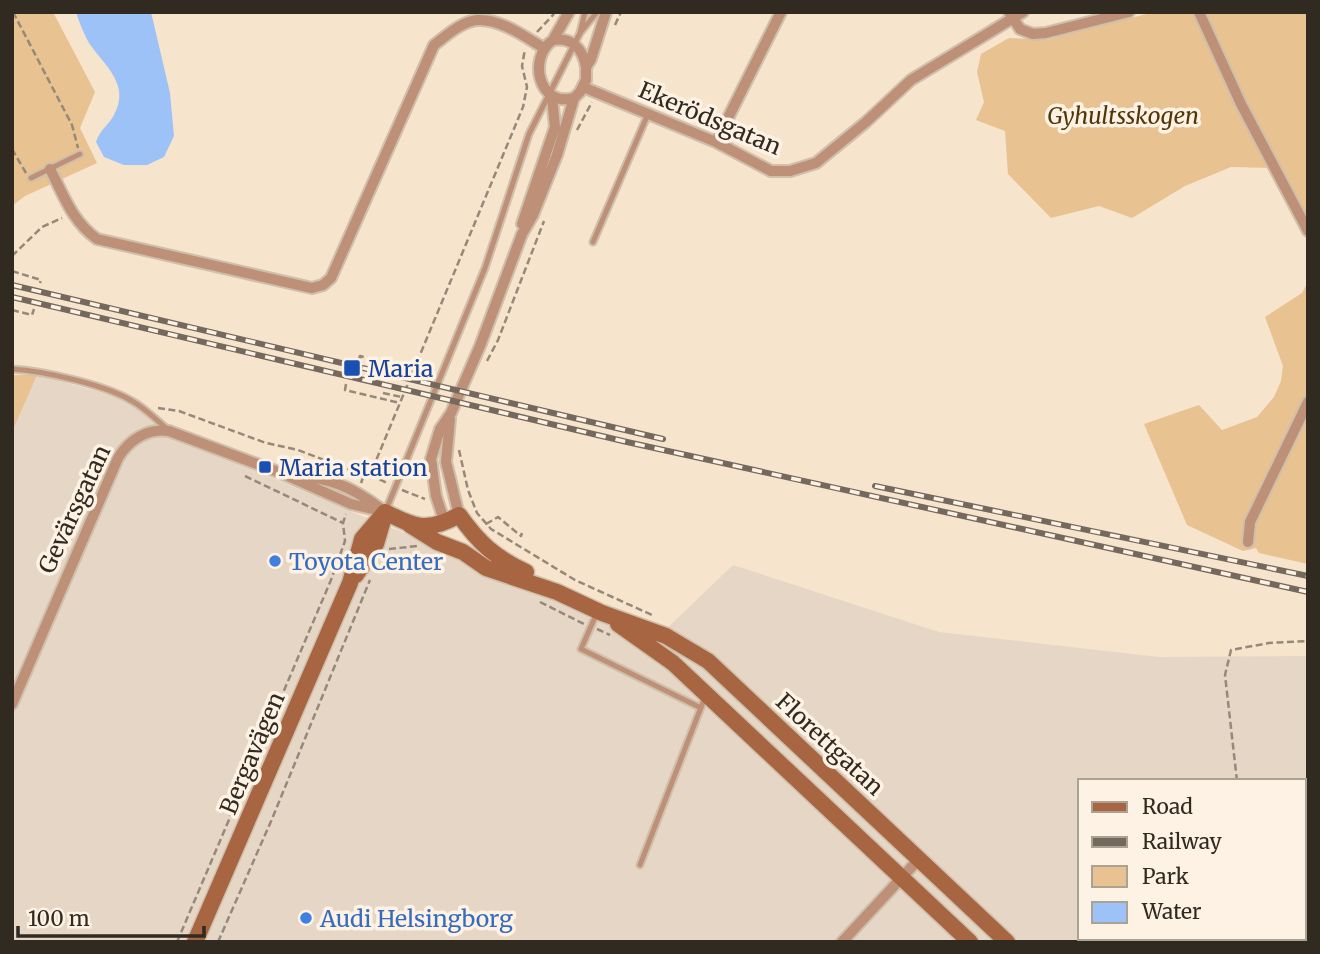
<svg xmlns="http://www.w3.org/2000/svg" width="1320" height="954" font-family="Merriweather,serif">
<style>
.industrial{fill:#e6d6c5;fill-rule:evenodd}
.green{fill:#e8c290}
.water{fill:#9cc2f7}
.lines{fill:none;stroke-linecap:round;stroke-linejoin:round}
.lane-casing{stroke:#cfbfab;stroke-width:9}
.street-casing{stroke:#cfbfab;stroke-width:14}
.secondary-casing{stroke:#cfbfab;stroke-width:19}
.path{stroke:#968979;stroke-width:2.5;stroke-dasharray:7 3.5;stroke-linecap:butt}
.lane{stroke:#be9078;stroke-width:5}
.street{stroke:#be9078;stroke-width:10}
.secondary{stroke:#a76541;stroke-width:16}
.rail-casing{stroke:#74695c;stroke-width:6}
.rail{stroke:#fdf2e4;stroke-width:3.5;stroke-dasharray:10;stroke-linecap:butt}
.transit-dot{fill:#1a4fb4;stroke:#fdf2e4;stroke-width:2.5}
.shop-dot{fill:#3f7fe0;stroke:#fdf2e4;stroke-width:2.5}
.labels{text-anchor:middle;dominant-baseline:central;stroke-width:7;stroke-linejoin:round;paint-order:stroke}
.park-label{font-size:23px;font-style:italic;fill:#53370a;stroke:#fdf2e4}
.street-label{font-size:23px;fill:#312a21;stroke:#fdf2e4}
.transit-label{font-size:23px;fill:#164399;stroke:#fdf2e4;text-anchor:start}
.shop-label{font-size:23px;fill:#366cbe;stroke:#fdf2e4;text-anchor:start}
</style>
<rect width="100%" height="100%" fill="#f6e4cd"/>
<path class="industrial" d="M 37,375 L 118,397 L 133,404 L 158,428 L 347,510 L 659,636 L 733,565 L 939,632 L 1159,657 L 1308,656 L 1308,942 L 12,942 L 12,427 ZM 1080,781 L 1304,781 L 1304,938 L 1080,938 Z"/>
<path class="green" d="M 12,12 L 53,12 L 95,92 L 80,128 L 97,163 L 25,196 L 12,206 Z
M 1154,12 L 1308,12 L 1308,237 L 1273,168 L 1231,167 L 1185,186 L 1132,218 L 1099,206 L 1051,218 L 1008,174 L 1005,131 L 976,120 L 984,102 L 977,72 L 981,54 L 1009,38 L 1047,40 Z
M 1308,282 L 1308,564 L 1259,553 L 1256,548 L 1243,551 L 1187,525 L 1144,424 L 1199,405 L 1222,430 L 1257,417 L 1274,397 L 1281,381 L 1283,366 L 1265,317 L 1302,293 Z
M 12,375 L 37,375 L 12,432 Z"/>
<path class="water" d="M 76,12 L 151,12 L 170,93 L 174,136 L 164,157 L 147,165 L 124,165 L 104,157 L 96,142 C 101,128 108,126 114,115 C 131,84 104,65 89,43 C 84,34 79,22 76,12 Z"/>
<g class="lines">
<g class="lane-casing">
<path id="lane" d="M 580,33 L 585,12
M 31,178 L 80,154
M 593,242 L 648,114
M 12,369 C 44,371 106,385 132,401 C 145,408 155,419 166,428
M 386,510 L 485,268 L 529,134 L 580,33 L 597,12
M 596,615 L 581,649 L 701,708
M 640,865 L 705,697
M 1290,938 L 1290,942"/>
</g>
<g class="street-casing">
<path id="street" d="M 1009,12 L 1020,29 L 1033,34 L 1046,33 L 1129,12
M 1199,12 L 1241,104 L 1308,231
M 553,40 L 569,12
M 583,87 L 716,142 L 771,171 L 790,171 L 816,163 L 866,122 L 911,80 L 1023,12
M 574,98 C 539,108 527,58 553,40 C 572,37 583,49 586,67
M 716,142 L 781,12
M 50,169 C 64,196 72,221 97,239 L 312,288 L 323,285 L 331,278 L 434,45 C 446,36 462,21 478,20 C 501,19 525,37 544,48
M 522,224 L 555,127 L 552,97
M 450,419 L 446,462 L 459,515
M 292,474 C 331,479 349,485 380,508
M 445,523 L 436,496 L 431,459 L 440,429 L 451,413 L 480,346 L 522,234 L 533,215 L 557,155 L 574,98 L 580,92 L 586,80 L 586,67 L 591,59 L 606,12
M 1248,542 L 1250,522 L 1308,402
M 12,704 L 118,458 C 129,440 147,428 169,431 L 281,473 L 351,504 L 385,512
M 1304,898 L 1308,898
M 842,942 L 919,859
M 1227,942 L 1231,938"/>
</g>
<g class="secondary-casing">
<path id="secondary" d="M 385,512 C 414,527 428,533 459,515 C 479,543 494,557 526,572
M 410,525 L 437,542 L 463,552 L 486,568 L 557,592 L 602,613 L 666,636 L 708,661 L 1007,942
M 356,575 L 376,544 L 384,517
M 618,624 L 673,663 L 970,942
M 195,942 L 350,583 L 362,539 L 385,512"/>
</g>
<path class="path" d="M 13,12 L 72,125 L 78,148
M 615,25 L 621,12
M 537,32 L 554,14
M 577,130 L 592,102
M 12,149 L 26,173
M 12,256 L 42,227 L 62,218
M 12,271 L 41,280 L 40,283
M 12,310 L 32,315 L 34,309
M 359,359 L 360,356 L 414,370
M 487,361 L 498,340 L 544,221
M 389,367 L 413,373
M 346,384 L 345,390 L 400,403
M 383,393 L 402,397
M 158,408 L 179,411 L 266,443 L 298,450 L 364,475
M 459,450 L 468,490 L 477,513 L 491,529 L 575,580 L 652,615
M 370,475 L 389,484
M 245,476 L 343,523
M 361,483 L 364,475 L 370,475 L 523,107 L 527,87 L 522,66 L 525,49
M 402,490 L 425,499
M 486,524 L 498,517 L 521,536 L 522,533
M 389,549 L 417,546
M 540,602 L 584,624
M 597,629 L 610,635
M 1237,781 L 1225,675 L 1231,650 L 1269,643 L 1308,641
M 177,942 L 331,580 L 345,541 L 343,523 L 346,514
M 218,942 L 272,819 L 370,580"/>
<use href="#lane" class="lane"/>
<use href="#street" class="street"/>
<use href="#secondary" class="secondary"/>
<g class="rail-casing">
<path id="rail" d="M 12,285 L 663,439
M 12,297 L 627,442 L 1308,592
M 875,486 L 1308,576"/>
</g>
<use href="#rail" class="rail"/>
</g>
<g class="transit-dot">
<rect x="343" y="359" width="18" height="18" rx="3.5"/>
<rect x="258" y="460" width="14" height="14" rx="3.5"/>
</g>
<g class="shop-dot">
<circle cx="275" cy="561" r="7"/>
<circle cx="306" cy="918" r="7"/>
</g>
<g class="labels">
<g class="park-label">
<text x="1123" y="115">Gyhultsskogen</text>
</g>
<g class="street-label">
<text transform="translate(710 118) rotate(23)">Ekerödsgatan</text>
<text transform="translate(74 509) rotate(-65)">Gevärsgatan</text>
<text transform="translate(830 744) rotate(43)">Florettgatan</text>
<text transform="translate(252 753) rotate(-67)">Bergavägen</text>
</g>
<g class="transit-label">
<text x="368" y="368">Maria</text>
<text x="279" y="467">Maria station</text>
</g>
<g class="shop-label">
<text x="289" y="561">Toyota Center</text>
<text x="320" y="918">Audi Helsingborg</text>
</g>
</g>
<rect width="1320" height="954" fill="none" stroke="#312a21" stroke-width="28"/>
<rect x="1078" y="779" width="228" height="161" fill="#fdf2e4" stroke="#aba296" stroke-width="2"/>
<rect x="1092" y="802" width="35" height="10" fill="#a76541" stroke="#aba296" stroke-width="2"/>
<text x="1142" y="814" font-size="21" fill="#312a21">Road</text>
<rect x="1092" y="837" width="35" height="10" fill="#74695c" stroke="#aba296" stroke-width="2"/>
<text x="1142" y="849" font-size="21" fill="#312a21">Railway</text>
<rect x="1092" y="866" width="35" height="21" fill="#e8c290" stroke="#aba296" stroke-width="2"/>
<text x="1142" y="884" font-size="21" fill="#312a21">Park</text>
<rect x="1092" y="902" width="35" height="21" fill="#9cc2f7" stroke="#aba296" stroke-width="2"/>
<text x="1142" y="919" font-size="21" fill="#312a21">Water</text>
<path d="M18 926v10h186v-10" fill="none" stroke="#312a21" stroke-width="3.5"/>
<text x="28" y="926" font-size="21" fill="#312a21" stroke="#fdf2e4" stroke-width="5" paint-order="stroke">100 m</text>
</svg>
